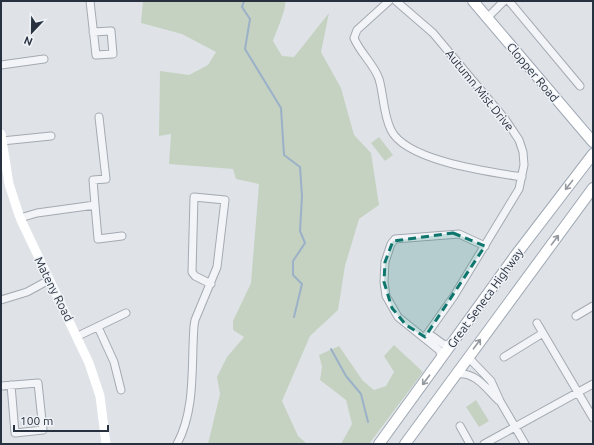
<svg xmlns="http://www.w3.org/2000/svg" width="594" height="445" font-family="Ubuntu,sans-serif">
<style>
.green{fill:#c5d2c1}
.lines{fill:none;stroke-linecap:round;stroke-linejoin:round}
.stream{stroke:#9bb1c8;stroke-width:2}
.street-casing{stroke:#a4aab2;stroke-width:9}
.primary-casing{stroke:#9fa8b4;stroke-width:12}
.street{stroke:#f2f4f7;stroke-width:7}
.secondary{stroke:#fff;stroke-width:9}
.primary{stroke:#fff;stroke-width:10}
.oneway{stroke:#94989f}
.marked{fill:#0f766e;fill-opacity:0.2;stroke:#0f766e;stroke-width:3;stroke-dasharray:8 5;stroke-linejoin:round}
.labels{text-anchor:middle;dominant-baseline:central;stroke-width:3;stroke-linejoin:round;paint-order:stroke}
.street-label{font-size:12px;fill:#28313f;stroke:#eff2f6}
</style>
<rect width="100%" height="100%" fill="#dfe3e8"/>
<path class="green" d="M 143,1 L 285,1 C 287,8 276,32 273,41 L 282,56 L 294,57 L 329,13 L 321,52 L 341,88 L 354,135 L 371,153 L 379,205 L 359,219 L 345,266 L 338,310 L 310,336 L 282,401 L 298,436 L 307,444 L 208,444 L 220,394 L 217,377 L 227,357 L 244,337 L 233,330 L 233,321 L 251,283 L 259,184 L 236,179 L 233,169 L 169,164 L 171,134 L 159,136 L 160,71 L 189,75 L 208,65 L 216,52 L 182,34 L 141,23 Z
M 379,137 L 393,155 L 385,161 L 371,143 Z
M 394,345 L 423,372 L 369,444 L 341,444 L 352,424 L 346,400 L 320,380 L 322,367 L 319,355 L 339,346 L 363,381 L 374,390 L 386,386 L 394,372 L 384,356 Z
M 476,400 L 489,421 L 479,427 L 466,407 Z"/>
<g class="lines">
<path class="stream" d="M 244,1 L 242,7 L 250,19 L 245,49 L 281,108 L 284,155 L 300,167 L 302,196 L 300,231 L 305,243 L 293,261 L 293,275 L 302,284 L 294,317
M 331,349 L 346,376 L 361,394 L 368,422"/>
<g class="street-casing">
<path id="street" d="M 90,1 L 96,55 L 113,54 L 111,31 L 93,32
M 389,1 L 357,30 L 354,38 C 360,53 374,64 379,79 C 384,96 383,114 391,130 C 406,161 490,172 522,177
M 396,1 L 433,33 L 505,119 L 519,140 L 523,152 L 524,165 L 519,189 L 454,296 L 425,337
M 509,1 L 580,86
M 488,17 L 504,1
M 1,65 L 44,59
M 2,141 L 51,136
M 95,205 L 93,180 L 106,179 L 99,117
M 20,218 L 37,213 L 95,205 L 98,239 L 122,236
M 1,300 L 27,292 L 49,280
M 576,316 L 593,306
M 537,323 L 593,418
M 98,327 L 114,362 L 121,390
M 78,336 L 126,313
M 425,337 L 432,336 L 443,344 L 452,345
M 468,357 L 491,381 L 500,401 L 525,444
M 504,357 L 543,333
M 441,359 L 442,357 L 439,350 L 398,317 L 386,296 L 384,282 L 385,262 L 391,244 L 395,239 L 459,234 L 485,246
M 456,374 C 475,371 486,388 498,400
M 1,386 L 38,383 L 43,430 L 15,433 L 11,385
M 460,426 L 470,444
M 177,444 C 196,409 191,365 194,326 L 195,320 L 217,267 L 225,200 L 194,197 L 192,272 L 195,276 L 211,284
M 484,444 L 593,384"/>
</g>
<g class="primary-casing">
<path id="primary" d="M 473,1 L 593,142
M 379,444 L 515,256 L 593,154
M 405,444 L 593,188"/>
</g>
<use href="#street" class="street"/>
<path class="secondary" d="M 1,134 L 9,184 L 20,218 L 89,363 L 100,396 L 106,444"/>
<use href="#primary" class="primary"/>
</g>
<defs><path id="oneway-shaft" d="M-6 0H5M1.5-3L5.5 0L1.5 3" fill="none" stroke-width="1.6" stroke-linecap="round" stroke-linejoin="round"/></defs>
<g class="oneway">
<use href="#oneway-shaft" transform="translate(569 185) rotate(128)"/>
<use href="#oneway-shaft" transform="translate(555 240) rotate(-53)"/>
<use href="#oneway-shaft" transform="translate(477 344) rotate(-53)"/>
<use href="#oneway-shaft" transform="translate(426 380) rotate(127)"/>
</g>
<path class="marked" d="M 453,233 L 485,246 L 425,337 L 406,325 L 392,308 L 384,282 L 385,262 L 393,241 Z"/>
<g class="labels">
<g class="street-label">
<text transform="translate(533 72) rotate(50)">Clopper Road</text>
<text transform="translate(480 90) rotate(51)">Autumn Mist Drive</text>
<text transform="translate(54 289) rotate(63)">Mateny Road</text>
<text transform="translate(485 298) rotate(-54)">Great Seneca Highway</text>
</g>
</g>
<rect width="594" height="445" fill="none" stroke="#28313f" stroke-width="4"/>
<g transform="translate(32 32) rotate(202)" stroke="#eff2f6" stroke-width="3" paint-order="stroke">
<path d="M0-3L7 15L0 10L-7 15Z" fill="#28313f"/>
<text y="-6" font-size="11" font-weight="bold" text-anchor="middle" fill="#28313f">N</text>
</g>
<path d="M14 425v6h94v-6" fill="none" stroke="#28313f" stroke-width="2"/>
<text x="20" y="425" font-size="12" fill="#28313f" stroke="#eff2f6" stroke-width="3" paint-order="stroke">100 m</text>
</svg>
